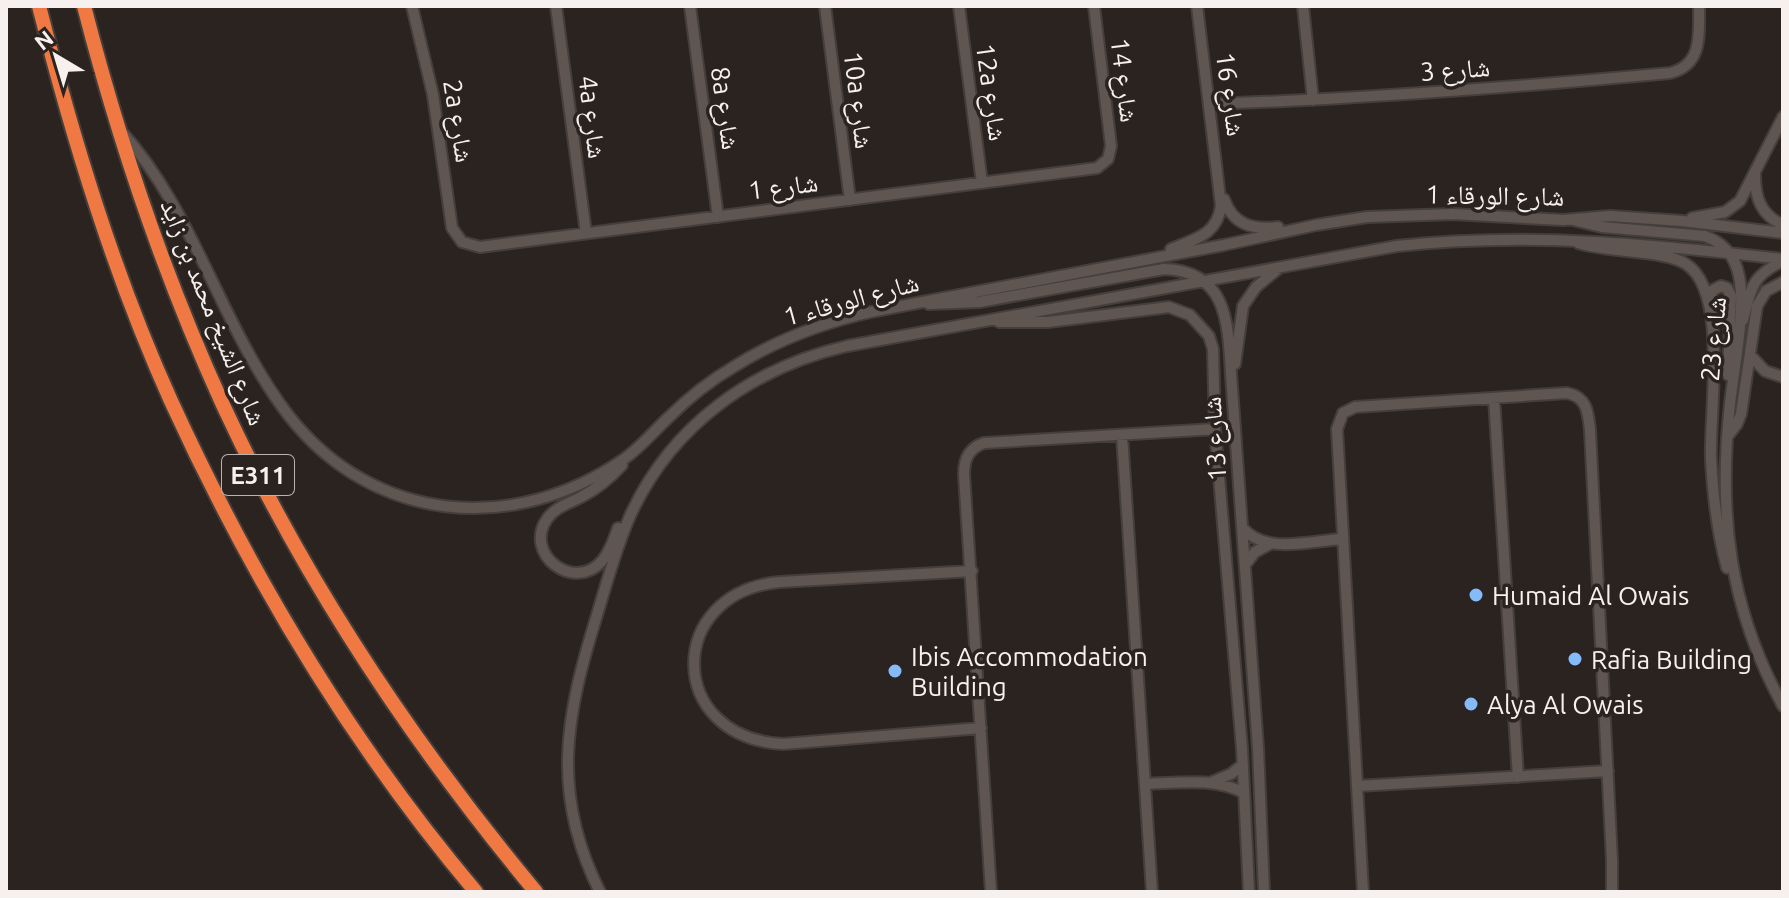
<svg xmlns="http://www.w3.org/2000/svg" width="1789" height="898" font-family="Ubuntu,'Noto Naskh Arabic',sans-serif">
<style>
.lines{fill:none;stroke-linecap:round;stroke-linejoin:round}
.minor-casing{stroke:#453f3c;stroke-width:14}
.highway-casing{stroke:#453f3c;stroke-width:18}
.minor{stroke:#5f5652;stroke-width:10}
.highway{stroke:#f07943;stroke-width:14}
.poi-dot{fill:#86bbfb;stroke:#2b2320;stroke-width:3}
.labels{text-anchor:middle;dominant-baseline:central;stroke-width:7;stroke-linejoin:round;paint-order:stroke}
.shield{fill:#2b2320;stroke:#b9b3b1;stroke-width:2}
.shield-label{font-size:24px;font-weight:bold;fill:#f6f1ef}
.street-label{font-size:26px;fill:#f6f1ef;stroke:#2b2320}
.poi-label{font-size:26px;fill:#f6f1ef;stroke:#2b2320;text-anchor:start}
</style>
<rect width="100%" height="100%" fill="#2b2320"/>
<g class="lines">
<g class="minor-casing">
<path id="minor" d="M 412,6 L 433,95 L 452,228 L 462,242 L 480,247 L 1097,168 L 1108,159 L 1111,146 L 1094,6
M 556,6 L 586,233
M 690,6 L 718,217
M 825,6 L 850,200
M 959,6 L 982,183
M 1303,6 L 1313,100
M 1210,104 C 1363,99 1517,87 1670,73 C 1703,65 1699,34 1699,6
M 121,131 C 196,214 221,328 289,416 C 374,524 514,535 624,459 C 641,447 654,431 668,418 C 688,398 711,380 735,366 C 778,339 825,322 875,311 L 1224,245 L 1316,225 L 1367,217 L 1453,214 L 1563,220 L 1610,216 L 1682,221 L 1783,233
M 1755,175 C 1755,198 1761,215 1783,225
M 1224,199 C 1233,225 1253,230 1278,227
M 1692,218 L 1725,212 L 1740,201 L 1783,117
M 1573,220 L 1602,227 L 1705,236 C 1724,243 1735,256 1739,276 C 1746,311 1734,367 1730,404 C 1718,514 1729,608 1783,706
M 1578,243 C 1607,253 1665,250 1686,264 C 1729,291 1709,413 1711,459 C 1713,496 1717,532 1727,568
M 1171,249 C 1195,239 1217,235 1221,206 L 1197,6
M 929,304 L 979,302 L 1164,269 C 1228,271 1228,324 1231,374 L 1258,748 L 1264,892
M 1713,305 L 1711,295 L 1713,290 L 1721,286 L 1727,288 L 1731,296 L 1728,375
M 1743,320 C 1751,289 1751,276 1783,261
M 999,322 L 1048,322 L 1169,307 L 1190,315 L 1209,336 L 1213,349 L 1215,429 L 1242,749 L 1249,892
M 1750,355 L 1765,371 L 1783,377
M 1235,364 L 1243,306 L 1256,287 L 1279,268
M 1494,398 L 1518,777
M 1122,435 L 1152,892
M 1727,437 L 1737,424 L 1741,414 L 1757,306 L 1766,291 L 1783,282
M 1242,527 C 1264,555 1310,541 1342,539
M 618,528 C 614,539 610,552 602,561 C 574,593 523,554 547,519 C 556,506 571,503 583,496 C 598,488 611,477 622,465
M 1245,565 L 1255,552 L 1270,544
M 972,571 L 780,582 C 665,592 665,738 783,744 L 981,728
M 1212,782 L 1231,774 L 1242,765
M 1145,784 C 1179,783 1214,777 1244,793
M 1358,786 L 1608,771
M 600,892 C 550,793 566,715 597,615 C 607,582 616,548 630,516 C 671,426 751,368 847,346 L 1397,246 C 1530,232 1651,244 1783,259
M 991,892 L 964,474 C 964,459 969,448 984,443 L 1215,429
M 1363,892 L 1337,429 L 1343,413 L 1355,407 L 1567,393 C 1587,397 1588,412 1590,430 L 1612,860 L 1612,892"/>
</g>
<g class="highway-casing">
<path id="highway" d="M 39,6 C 73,139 114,275 171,401 C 251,576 352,745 476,892
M 84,6 C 119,142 165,278 223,405 C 304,580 413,744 536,892"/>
</g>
<use href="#minor" class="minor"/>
<use href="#highway" class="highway"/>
</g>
<g class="poi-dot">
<circle cx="1476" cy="595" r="8"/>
<circle cx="1575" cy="659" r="8"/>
<circle cx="895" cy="671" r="8"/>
<circle cx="1471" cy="704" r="8"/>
</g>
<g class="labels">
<rect class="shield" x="222" y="455" width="72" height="40" rx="6"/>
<g class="shield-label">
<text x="258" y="475">E311</text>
</g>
<g class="street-label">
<text transform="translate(1455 69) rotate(-4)">شارع 3</text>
<text transform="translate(1125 80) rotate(83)">شارع 14</text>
<text transform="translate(992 92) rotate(82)">12a شارع</text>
<text transform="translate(1231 94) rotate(82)">شارع 16</text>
<text transform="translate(859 100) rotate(83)">10a شارع</text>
<text transform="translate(726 108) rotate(82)">8a شارع</text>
<text transform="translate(593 117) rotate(83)">4a شارع</text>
<text transform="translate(459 121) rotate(81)">2a شارع</text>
<text transform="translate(783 186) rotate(-7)">شارع 1</text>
<text transform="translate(1495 195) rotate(1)">شارع الورقاء 1</text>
<text transform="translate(851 299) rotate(-15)">شارع الورقاء 1</text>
<text transform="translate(214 312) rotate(68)">شارع الشيخ محمد بن زايد</text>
<text transform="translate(1713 339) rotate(-85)">شارع 23</text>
<text transform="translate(1214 439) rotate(-94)">شارع 13</text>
</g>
<g class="poi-label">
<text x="1492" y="595">Humaid Al Owais</text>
<text x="911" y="656">Ibis Accommodation<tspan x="911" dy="30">Building</tspan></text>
<text x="1591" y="659">Rafia Building</text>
<text x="1487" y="704">Alya Al Owais</text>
</g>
</g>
<rect width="1789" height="898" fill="none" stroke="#f6f1ef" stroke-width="16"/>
<g transform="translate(56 56) rotate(322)" stroke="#2b2320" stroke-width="6" paint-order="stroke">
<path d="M0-6L14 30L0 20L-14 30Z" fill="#f6f1ef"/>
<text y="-12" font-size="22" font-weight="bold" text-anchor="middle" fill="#f6f1ef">N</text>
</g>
</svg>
